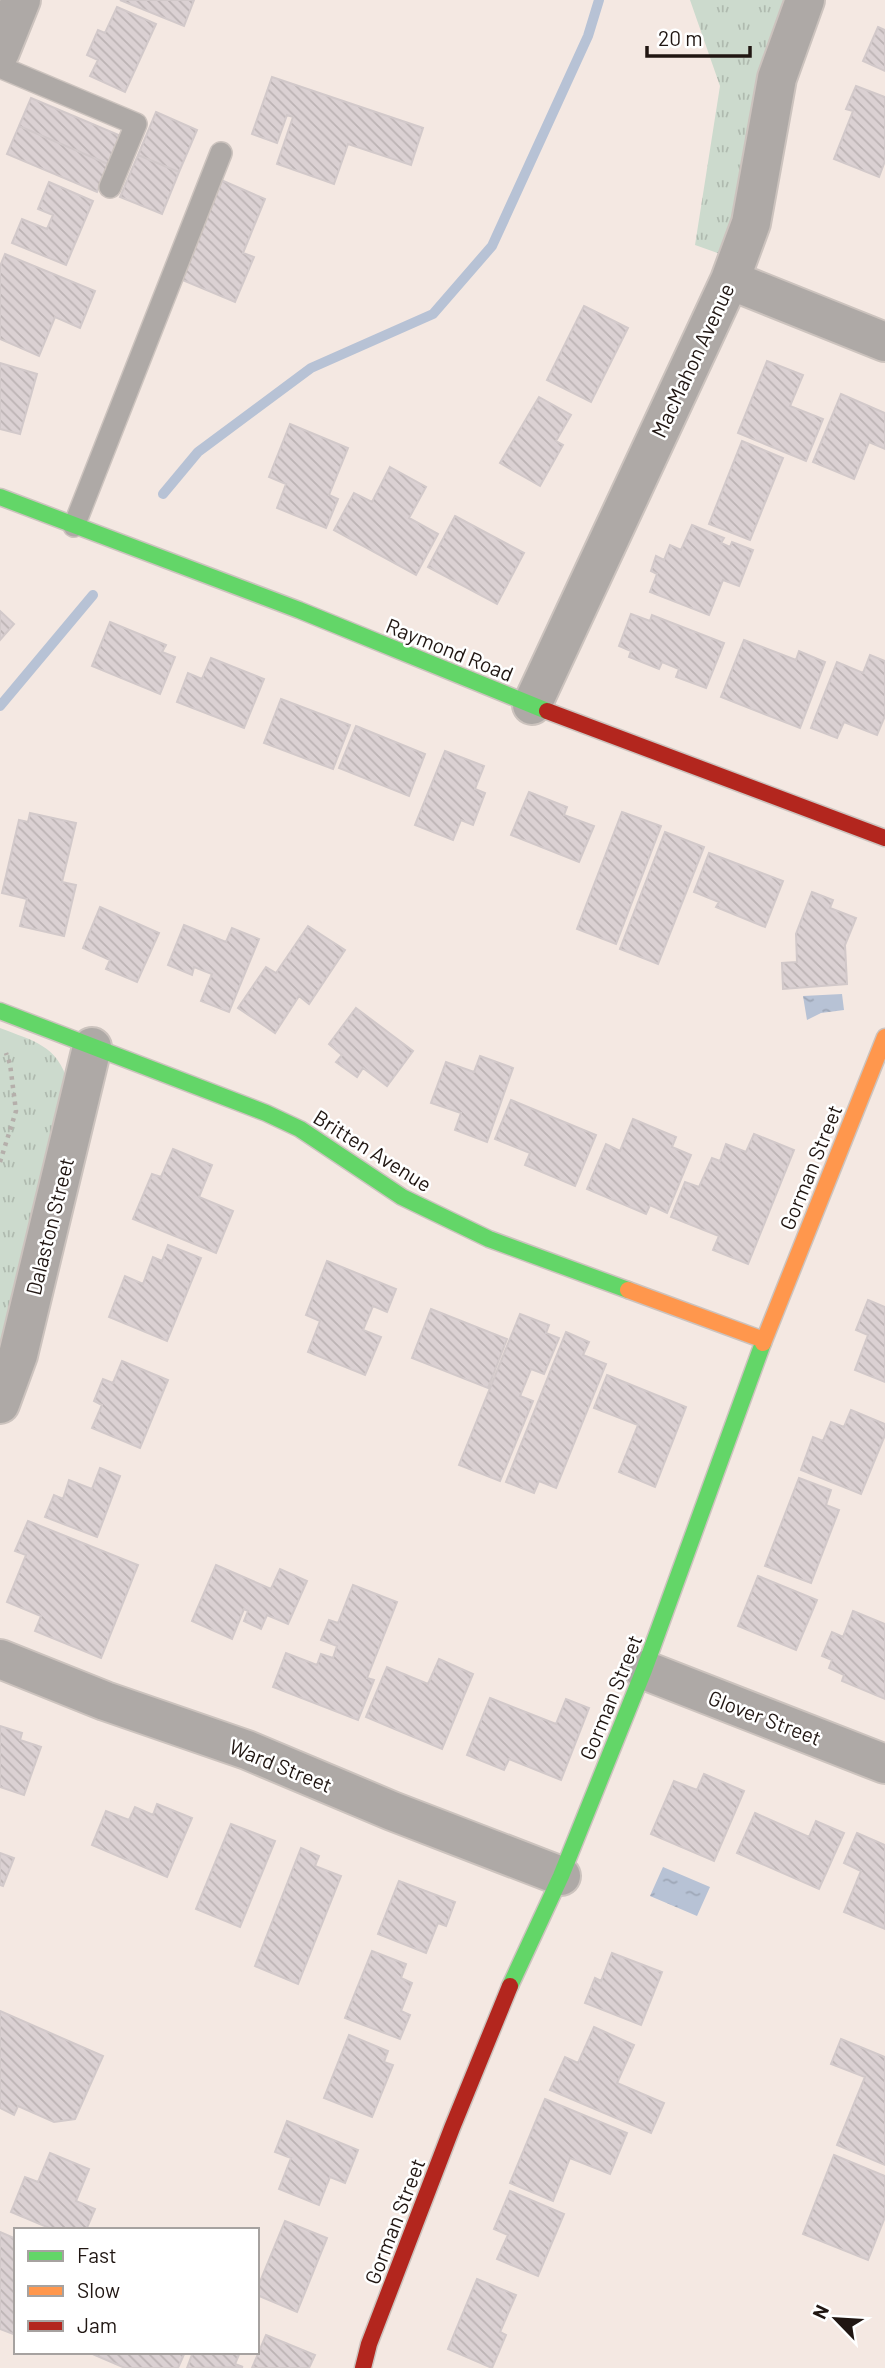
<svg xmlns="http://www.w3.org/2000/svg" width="885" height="2368" font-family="Barlow,sans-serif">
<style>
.grass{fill:url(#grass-tufts)}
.water{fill:url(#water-ripples)}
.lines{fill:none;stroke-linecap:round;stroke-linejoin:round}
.stream{stroke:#b7c2d5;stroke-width:10}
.building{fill:url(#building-back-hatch);stroke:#d2c9ca;stroke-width:2}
.lane-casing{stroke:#ccc3be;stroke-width:24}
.street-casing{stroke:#ccc3be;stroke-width:42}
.fast-casing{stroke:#ccc3be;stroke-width:19}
.slow-casing{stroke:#ccc3be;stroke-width:19}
.jam-casing{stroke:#ccc3be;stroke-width:19}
.path{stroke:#b5afab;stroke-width:4.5;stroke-dasharray:3.5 5;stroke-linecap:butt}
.lane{stroke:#aea9a6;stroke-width:21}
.street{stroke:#aea9a6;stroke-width:38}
.fast{stroke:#63d668;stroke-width:16}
.slow{stroke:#ff974d;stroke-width:16}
.jam{stroke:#b3261e;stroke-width:16}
.labels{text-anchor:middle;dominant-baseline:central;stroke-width:5;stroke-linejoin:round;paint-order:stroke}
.street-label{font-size:21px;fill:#201612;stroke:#fff}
</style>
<defs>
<pattern id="grass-tufts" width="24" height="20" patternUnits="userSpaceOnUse" patternTransform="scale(1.75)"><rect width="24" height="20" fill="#ccdacd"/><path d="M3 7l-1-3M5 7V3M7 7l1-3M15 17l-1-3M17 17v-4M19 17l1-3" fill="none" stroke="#afbaaf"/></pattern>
<pattern id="water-ripples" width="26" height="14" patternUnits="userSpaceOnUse" patternTransform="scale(1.75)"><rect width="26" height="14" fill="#b7c2d5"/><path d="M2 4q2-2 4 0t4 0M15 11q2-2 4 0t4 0" fill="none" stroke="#9da6b6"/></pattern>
<pattern id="building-back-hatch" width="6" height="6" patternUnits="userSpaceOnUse" patternTransform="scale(1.75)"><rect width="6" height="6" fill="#dbd1d3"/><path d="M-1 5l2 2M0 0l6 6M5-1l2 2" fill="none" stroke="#bcb3b4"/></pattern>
</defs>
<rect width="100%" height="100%" fill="#f4e8e2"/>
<path class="grass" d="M 690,0 L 790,0 L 726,256 L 695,245 L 720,86 Z
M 0,1028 C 33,1041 58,1045 68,1083 L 0,1361 Z"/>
<path class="water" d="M 842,994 L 844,1010 L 821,1013 L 807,1020 L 803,996 Z
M 663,1867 L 710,1887 L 697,1916 L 650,1896 Z"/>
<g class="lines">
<path class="stream" d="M 163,494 L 198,452 L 311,368 L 433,314 L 492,246 L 588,36 L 599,0
M 0,706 L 93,595"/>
</g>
<path class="building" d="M 120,0 L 194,0 L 184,26 Z
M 117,7 L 156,24 L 125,92 L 90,76 L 98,60 L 87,55 L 98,30 L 105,33 Z
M 878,27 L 885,30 L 885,71 L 863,61 Z
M 272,77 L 423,128 L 411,165 L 348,144 L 334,184 L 277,164 L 293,117 L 287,115 L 277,143 L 252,134 Z
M 856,86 L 885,97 L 885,161 L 879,177 L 834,159 L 853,111 L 846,109 Z
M 31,98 L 121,136 L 108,164 L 19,126 Z
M 156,112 L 197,130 L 179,172 L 138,155 Z
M 19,126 L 108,164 L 97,192 L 7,154 Z
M 138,155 L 179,172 L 162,214 L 120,197 Z
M 221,180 L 265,199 L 243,253 L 254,257 L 235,302 L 180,279 Z
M 49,182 L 93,201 L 66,265 L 12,243 L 22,219 L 47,229 L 53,215 L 38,209 Z
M 5,254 L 95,291 L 80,328 L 55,317 L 39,356 L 0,339 L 0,266 Z
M 584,306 L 628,328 L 591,402 L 547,380 Z
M 767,361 L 803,375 L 790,406 L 823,419 L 806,461 L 738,433 Z
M 0,363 L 37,374 L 20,434 L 0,429 Z
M 841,394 L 885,413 L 885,449 L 869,442 L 854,479 L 813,462 Z
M 539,397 L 571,415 L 556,441 L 563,445 L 540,486 L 500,463 Z
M 290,424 L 348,448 L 329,495 L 338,499 L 326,528 L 277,508 L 286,484 L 269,477 Z
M 742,441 L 783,458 L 750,540 L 709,524 Z
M 390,467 L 426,487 L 409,518 L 438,534 L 416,575 L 334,530 L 354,493 L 372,502 Z
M 455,516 L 524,553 L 497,604 L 428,567 Z
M 692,525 L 724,538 L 721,543 L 730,547 L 732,542 L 753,550 L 739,586 L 723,580 L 709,615 L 650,592 L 657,574 L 651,571 L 656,556 L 664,560 L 670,545 L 681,550 Z
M 0,611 L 14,624 L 0,640 Z
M 631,614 L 650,621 L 652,615 L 724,643 L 706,688 L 676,677 L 679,669 L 662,662 L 659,669 L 629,657 L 631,651 L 619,646 Z
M 110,622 L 166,645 L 162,652 L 175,657 L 160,694 L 92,666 Z
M 744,640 L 796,660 L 799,651 L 825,662 L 800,728 L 721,697 Z
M 870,655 L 885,661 L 885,716 L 877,735 L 844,722 L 837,738 L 811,728 L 837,662 L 863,673 Z
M 211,658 L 264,679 L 244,728 L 177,702 L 188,673 L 202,679 Z
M 281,699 L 350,725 L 333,769 L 264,743 Z
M 356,726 L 425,754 L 409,796 L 339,768 Z
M 445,751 L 484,766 L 475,789 L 485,793 L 473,825 L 461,820 L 453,840 L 415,825 Z
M 529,792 L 567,807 L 564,815 L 594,826 L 579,862 L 511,835 Z
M 622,812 L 661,826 L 616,944 L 577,929 Z
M 30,813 L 76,823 L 62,882 L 76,885 L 64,936 L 20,926 L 27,899 L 2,893 L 19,820 L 28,822 Z
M 665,832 L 704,847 L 658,964 L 620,949 Z
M 709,853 L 783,881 L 765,927 L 716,907 L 719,902 L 694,892 Z
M 812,892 L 833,900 L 830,908 L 856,918 L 845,945 L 847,984 L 783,989 L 782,963 L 797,962 L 796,934 Z
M 100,907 L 159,933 L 137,982 L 106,969 L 110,960 L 83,948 Z
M 184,925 L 226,942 L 232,928 L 259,939 L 229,1012 L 201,1001 L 212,974 L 194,967 L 192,975 L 168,965 Z
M 308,926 L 345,950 L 309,1004 L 299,996 L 275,1033 L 238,1008 L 266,967 L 276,973 Z
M 356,1008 L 413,1051 L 387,1086 L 363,1068 L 357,1077 L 336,1062 L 342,1055 L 329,1044 Z
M 480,1056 L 513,1068 L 487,1142 L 455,1130 L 461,1113 L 431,1103 L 446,1062 L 474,1072 Z
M 511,1100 L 596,1135 L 575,1186 L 525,1165 L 530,1153 L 495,1139 Z
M 633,1119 L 676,1137 L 672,1147 L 691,1155 L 667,1213 L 650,1205 L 646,1214 L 587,1189 L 606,1144 L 620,1151 Z
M 754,1134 L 794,1150 L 748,1264 L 713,1250 L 719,1236 L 671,1217 L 685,1182 L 699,1187 L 712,1158 L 720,1161 L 726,1144 L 746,1152 Z
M 173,1149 L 212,1165 L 199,1197 L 233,1211 L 216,1253 L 133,1219 L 152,1174 L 161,1177 Z
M 168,1245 L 201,1258 L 167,1341 L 109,1317 L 125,1276 L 143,1284 L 153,1257 L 162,1261 Z
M 327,1261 L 396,1289 L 387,1312 L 373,1306 L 363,1330 L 381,1337 L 365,1375 L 308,1352 L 320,1321 L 306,1315 Z
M 868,1300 L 885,1307 L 885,1382 L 855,1370 L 868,1335 L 856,1330 Z
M 431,1309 L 507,1339 L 488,1388 L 412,1358 Z
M 520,1314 L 549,1325 L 546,1333 L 559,1338 L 544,1374 L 531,1369 L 520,1396 L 533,1401 L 500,1481 L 459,1465 Z
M 566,1332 L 589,1342 L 583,1355 L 606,1364 L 556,1488 L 539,1481 L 534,1493 L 506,1482 Z
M 122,1361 L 168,1380 L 140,1448 L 92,1428 L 102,1405 L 94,1401 L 103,1379 L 113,1383 Z
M 607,1375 L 686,1407 L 655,1487 L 619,1472 L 638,1425 L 594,1408 Z
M 851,1410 L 885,1424 L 885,1435 L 861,1494 L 801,1470 L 813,1437 L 823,1441 L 831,1422 L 844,1427 Z
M 100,1468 L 120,1476 L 97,1537 L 45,1517 L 54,1495 L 63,1499 L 69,1480 L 92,1489 Z
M 799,1478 L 831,1490 L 826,1505 L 839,1510 L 811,1583 L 765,1566 Z
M 28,1521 L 138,1565 L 101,1658 L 35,1631 L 41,1616 L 7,1602 L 26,1555 L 15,1551 Z
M 216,1565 L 271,1589 L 280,1569 L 307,1581 L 288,1624 L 267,1615 L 261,1629 L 244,1621 L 248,1611 L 244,1609 L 232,1639 L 192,1621 Z
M 758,1576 L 817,1600 L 796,1650 L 738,1626 Z
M 353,1585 L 397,1602 L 367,1678 L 374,1680 L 358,1720 L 273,1687 L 286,1653 L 317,1665 L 321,1654 L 333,1658 L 337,1646 L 321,1640 L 329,1620 L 338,1623 Z
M 853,1611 L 885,1624 L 885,1699 L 842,1681 L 844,1675 L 829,1668 L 832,1660 L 822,1656 L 832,1632 L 843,1637 Z
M 439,1659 L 473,1674 L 442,1749 L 366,1717 L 387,1667 L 428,1684 Z
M 490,1698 L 556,1724 L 566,1699 L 589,1708 L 561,1780 L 509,1759 L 504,1770 L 467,1755 Z
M 0,1726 L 22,1733 L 20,1740 L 41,1747 L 24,1795 L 0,1787 Z
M 704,1774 L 744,1791 L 714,1861 L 651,1834 L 674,1781 L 697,1790 Z
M 157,1804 L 192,1818 L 167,1877 L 92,1845 L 106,1811 L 129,1820 L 135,1807 L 153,1815 Z
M 755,1813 L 809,1837 L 816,1821 L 844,1833 L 819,1889 L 737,1853 Z
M 231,1824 L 275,1841 L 240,1927 L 196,1909 Z
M 857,1833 L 885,1845 L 885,1929 L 844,1912 L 861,1871 L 844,1863 Z
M 301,1848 L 319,1856 L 315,1866 L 341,1876 L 298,1984 L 255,1966 Z
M 0,1853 L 14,1858 L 3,1886 L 0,1885 Z
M 399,1881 L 455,1902 L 446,1926 L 438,1923 L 426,1953 L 378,1934 Z
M 372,1951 L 406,1964 L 401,1978 L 412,1983 L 401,2011 L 410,2015 L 400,2039 L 345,2018 Z
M 612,1953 L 662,1972 L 641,2025 L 585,2003 L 595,1978 L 601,1981 Z
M 0,2011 L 103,2056 L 75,2119 L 54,2122 L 18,2106 L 14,2115 L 0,2108 Z
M 594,2027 L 634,2045 L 617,2083 L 664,2103 L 651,2133 L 550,2090 L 565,2057 L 578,2063 Z
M 349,2035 L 388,2051 L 384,2062 L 393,2065 L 372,2117 L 324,2098 Z
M 841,2039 L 885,2057 L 885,2165 L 837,2145 L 865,2077 L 831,2064 Z
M 545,2099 L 627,2133 L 610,2174 L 570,2158 L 553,2201 L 510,2183 Z
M 287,2121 L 358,2150 L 345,2183 L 330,2177 L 319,2205 L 279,2189 L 291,2158 L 275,2152 Z
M 50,2153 L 89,2169 L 76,2201 L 95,2209 L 86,2230 L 54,2230 L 11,2212 L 25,2177 L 38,2182 Z
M 834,2155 L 885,2176 L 885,2217 L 868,2260 L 803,2234 Z
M 510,2191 L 564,2214 L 538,2276 L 497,2259 L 508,2235 L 494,2229 Z
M 285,2221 L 327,2238 L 297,2312 L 257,2295 L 257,2289 Z
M 0,2232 L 16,2239 L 16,2335 L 0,2329 Z
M 477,2279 L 516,2295 L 500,2332 L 506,2335 L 492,2368 L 448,2349 Z
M 266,2335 L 315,2355 L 309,2368 L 252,2368 Z
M 88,2352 L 185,2352 L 178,2368 L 125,2368 Z
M 193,2352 L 240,2352 L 235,2364 L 243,2367 L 187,2368 Z"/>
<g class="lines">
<g class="lane-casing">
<path id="lane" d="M 0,67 L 136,124 L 110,187
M 74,526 L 221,153"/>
</g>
<g class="street-casing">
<path id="street" d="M 0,52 L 21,0
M 730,280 L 885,342
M 532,705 L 730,280 L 751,223 L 777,78 L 805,0
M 0,1404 L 18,1355 L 92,1047
M 0,1659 L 105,1701 L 247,1750 L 392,1811 L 561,1876
M 644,1670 L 885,1764"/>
</g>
<g class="fast-casing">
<path id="fast" d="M 0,497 L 299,610 L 547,711
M 0,1011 L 266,1113 L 300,1129 L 402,1197 L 489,1239 L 628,1290
M 510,1986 L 561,1876 L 644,1670 L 763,1343"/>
</g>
<g class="slow-casing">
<path id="slow" d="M 628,1290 L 764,1340
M 763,1343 L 885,1037"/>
</g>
<g class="jam-casing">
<path id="jam" d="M 547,711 L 885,838
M 363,2368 L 369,2344 L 452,2128 L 510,1986"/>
</g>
<path class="path" d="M 0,1162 L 16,1111 L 10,1064 L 6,1053"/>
<use href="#lane" class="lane"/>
<use href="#street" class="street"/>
<use href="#fast" class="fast"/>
<use href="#slow" class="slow"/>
<use href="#jam" class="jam"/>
</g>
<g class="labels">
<g class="street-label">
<text transform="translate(692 360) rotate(-65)">MacMahon Avenue</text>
<text transform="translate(450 649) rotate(22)">Raymond Road</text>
<text transform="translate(373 1150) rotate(32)">Britten Avenue</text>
<text transform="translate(810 1167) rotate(-68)">Gorman Street</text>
<text transform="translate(49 1226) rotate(-76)">Dalaston Street</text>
<text transform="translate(610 1697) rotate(-68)">Gorman Street</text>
<text transform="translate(765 1717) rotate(21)">Glover Street</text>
<text transform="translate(281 1765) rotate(22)">Ward Street</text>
<text transform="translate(394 2221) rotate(-69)">Gorman Street</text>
</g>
</g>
<rect x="14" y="2228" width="245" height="126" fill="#ffffff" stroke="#a6a2a0" stroke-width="2"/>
<rect x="28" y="2251" width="35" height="10" fill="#63d668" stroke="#a6a2a0" stroke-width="2"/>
<text x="77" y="2263" font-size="21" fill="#201612">Fast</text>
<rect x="28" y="2286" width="35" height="10" fill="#ff974d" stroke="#a6a2a0" stroke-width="2"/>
<text x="77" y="2298" font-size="21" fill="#201612">Slow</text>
<rect x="28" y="2321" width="35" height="10" fill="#b3261e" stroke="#a6a2a0" stroke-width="2"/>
<text x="77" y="2333" font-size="21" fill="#201612">Jam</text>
<g transform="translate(836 2319) rotate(295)" stroke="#ffffff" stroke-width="5" paint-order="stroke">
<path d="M0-5L12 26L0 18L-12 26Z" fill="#201612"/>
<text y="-10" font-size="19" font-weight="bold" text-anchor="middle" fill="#201612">N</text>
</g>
<path d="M647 46v10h103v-10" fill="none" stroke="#201612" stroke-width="3.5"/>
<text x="658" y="46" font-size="21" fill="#201612" stroke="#ffffff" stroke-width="5" paint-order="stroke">20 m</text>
</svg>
